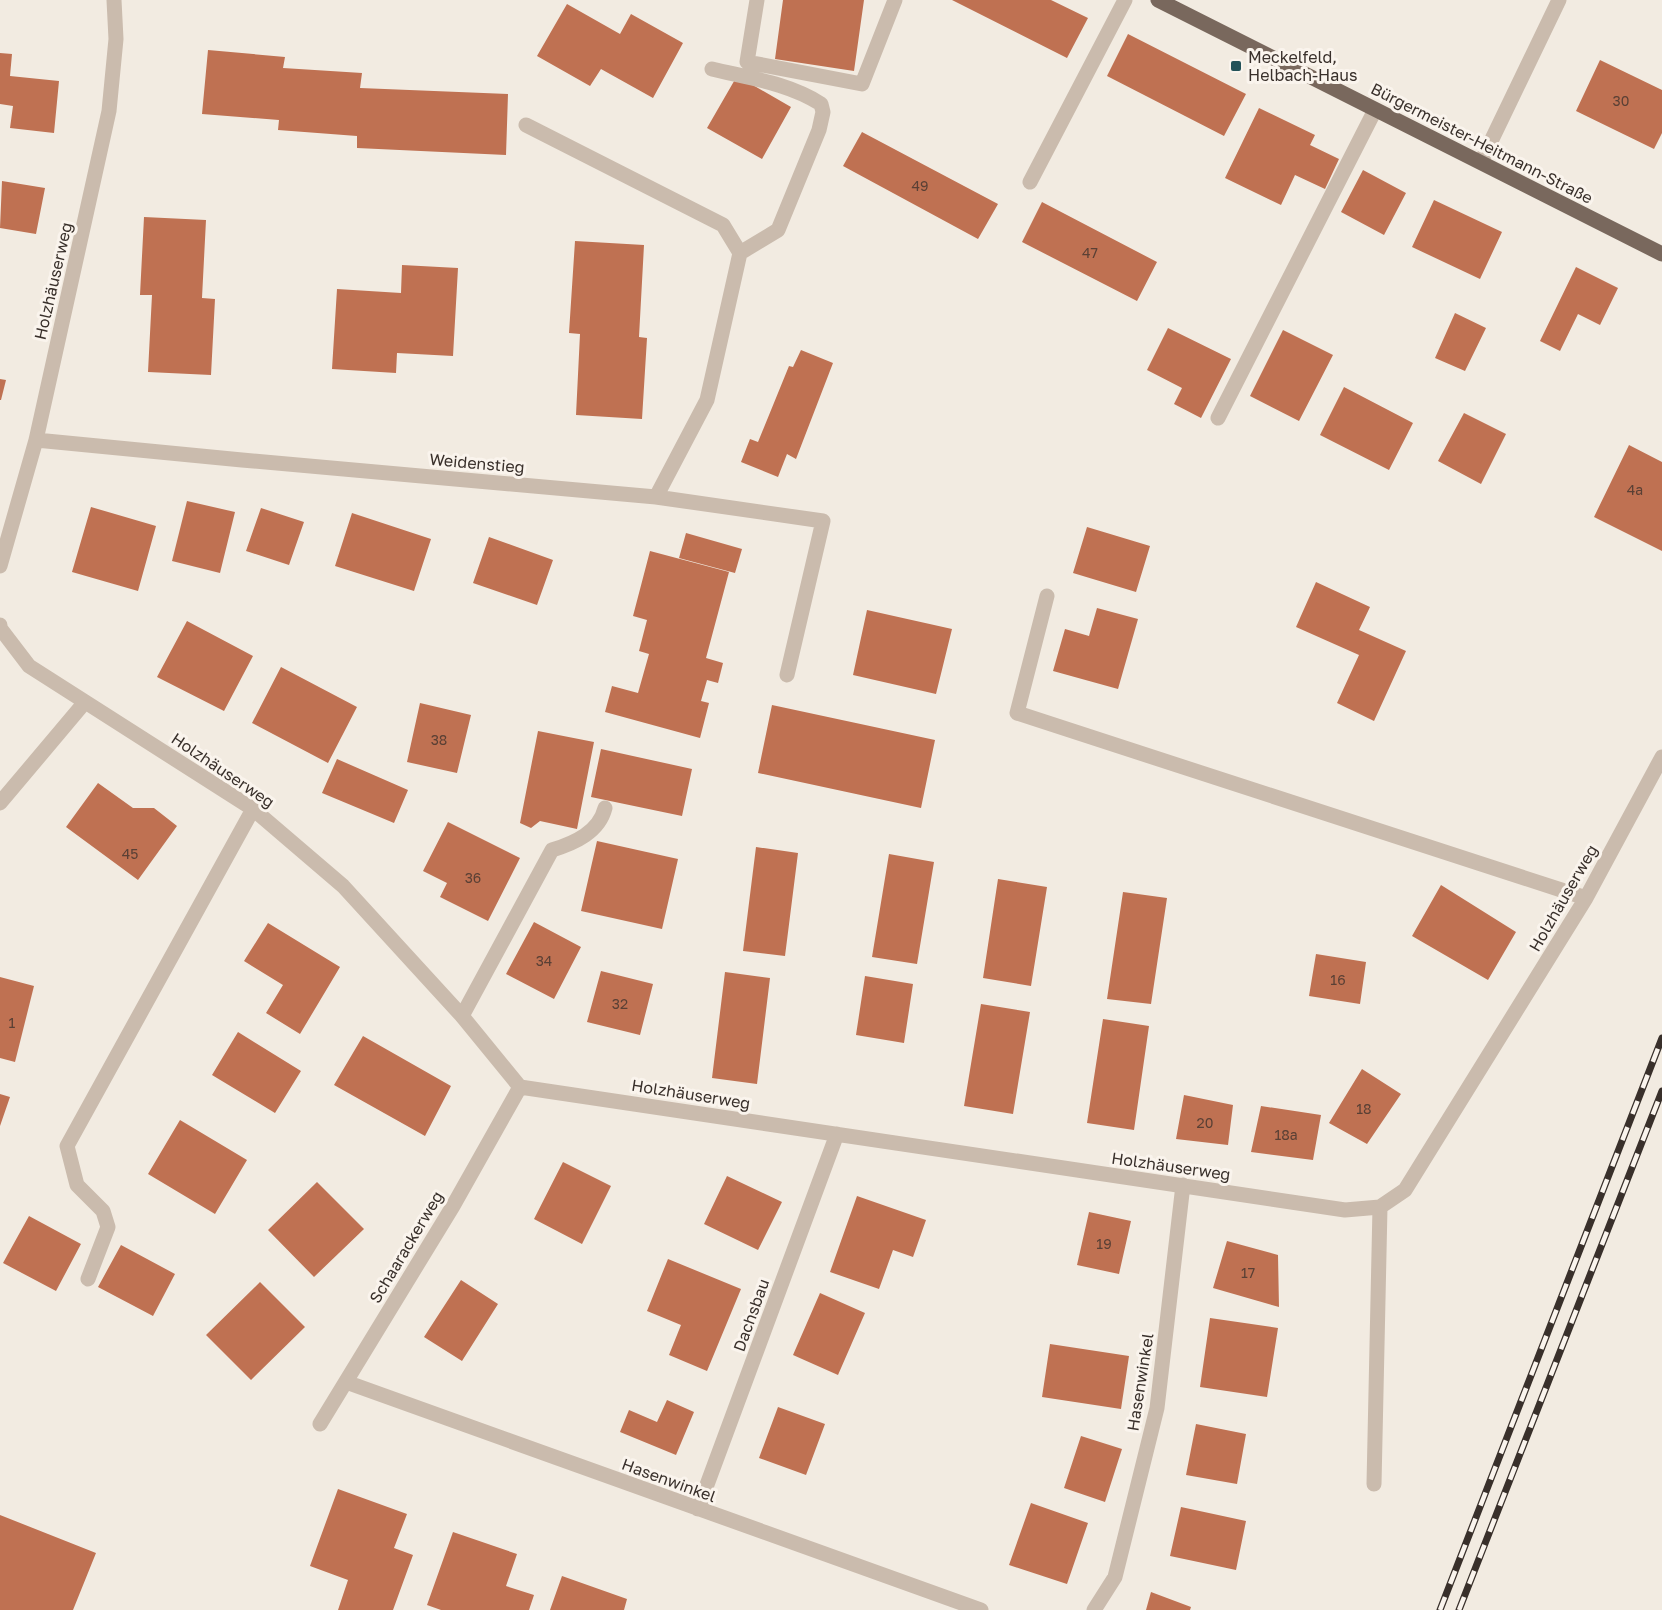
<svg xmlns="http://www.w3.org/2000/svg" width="1662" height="1610" font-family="'Golos Text',sans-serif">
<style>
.building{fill:#bf7152}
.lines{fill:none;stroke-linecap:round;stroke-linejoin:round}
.minor{stroke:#cabbad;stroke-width:15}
.major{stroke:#79685d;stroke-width:15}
.rail-casing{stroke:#39302b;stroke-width:7}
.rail{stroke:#faf4ed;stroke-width:4.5;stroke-dasharray:14;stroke-linecap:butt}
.poi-dot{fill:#235258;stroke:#faf4ed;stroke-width:2}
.labels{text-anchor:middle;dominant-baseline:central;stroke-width:6;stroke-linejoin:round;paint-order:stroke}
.number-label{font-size:14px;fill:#5a4035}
.poi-label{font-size:16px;fill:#39302b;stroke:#faf4ed;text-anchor:start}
.street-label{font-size:16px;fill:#39302b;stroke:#faf4ed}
</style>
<rect width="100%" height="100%" fill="#f2ebe1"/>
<path class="building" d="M 783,0 L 864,0 L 854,71 L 775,59 Z
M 952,0 L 1051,0 L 1088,18 L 1067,58 Z
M 567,4 L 620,34 L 631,14 L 683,43 L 653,98 L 601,69 L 590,86 L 537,56 Z
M 1128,34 L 1246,94 L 1224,136 L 1107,76 Z
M 208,50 L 285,57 L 283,68 L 362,73 L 360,88 L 508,94 L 506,155 L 357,148 L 357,136 L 278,130 L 279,120 L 202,114 Z
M 0,53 L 12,54 L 10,76 L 59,81 L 54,133 L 10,128 L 13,106 L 0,104 Z
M 1600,60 L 1662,90 L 1662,133 L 1654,149 L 1576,111 Z
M 737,76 L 791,107 L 762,159 L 707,128 Z
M 1259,108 L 1315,135 L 1310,145 L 1339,159 L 1325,189 L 1295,175 L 1281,205 L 1225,178 Z
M 862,132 L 998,204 L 978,239 L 843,166 Z
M 1363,170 L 1406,193 L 1384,235 L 1341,212 Z
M 2,181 L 45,188 L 36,234 L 0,228 Z
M 1434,200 L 1502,232 L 1480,279 L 1412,247 Z
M 1042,202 L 1157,262 L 1137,301 L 1022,242 Z
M 144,217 L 206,220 L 202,298 L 215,299 L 211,375 L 148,372 L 152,295 L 140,295 Z
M 575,241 L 644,245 L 639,337 L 647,338 L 642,419 L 576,415 L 580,334 L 569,333 Z
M 402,265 L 458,268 L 453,356 L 397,353 L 396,373 L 332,369 L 337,289 L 401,293 Z
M 1576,267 L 1618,288 L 1600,325 L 1578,314 L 1560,351 L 1540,341 Z
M 1455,313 L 1486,328 L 1465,371 L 1435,358 Z
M 1168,328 L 1231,359 L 1201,418 L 1174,404 L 1182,388 L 1147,370 Z
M 1283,330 L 1333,355 L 1299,421 L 1250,396 Z
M 801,350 L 833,363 L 796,459 L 787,454 L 778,477 L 741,462 L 750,439 L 758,442 L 789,366 L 793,367 Z
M 0,379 L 6,380 L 1,400 L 0,400 Z
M 1344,387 L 1413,423 L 1389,470 L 1320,435 Z
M 1464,413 L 1506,434 L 1481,484 L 1438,461 Z
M 1629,445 L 1662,462 L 1662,551 L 1594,517 Z
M 187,501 L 235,512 L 220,573 L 172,561 Z
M 91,507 L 156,526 L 138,591 L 72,572 Z
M 261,508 L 304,522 L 289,565 L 246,551 Z
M 352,513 L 431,539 L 414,591 L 335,566 Z
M 1087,527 L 1150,546 L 1136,592 L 1073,573 Z
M 686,533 L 742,549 L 735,573 L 679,558 Z
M 489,537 L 553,560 L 537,605 L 473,583 Z
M 650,551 L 729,572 L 706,658 L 723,663 L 718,683 L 707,680 L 701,701 L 709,703 L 700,738 L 605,712 L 612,686 L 638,693 L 649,654 L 639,651 L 647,620 L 633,616 Z
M 1316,582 L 1370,607 L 1359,630 L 1406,651 L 1374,721 L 1337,703 L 1359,655 L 1296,627 Z
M 1097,608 L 1138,619 L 1118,689 L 1053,671 L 1065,629 L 1089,636 Z
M 867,610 L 952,629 L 936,694 L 853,675 Z
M 187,621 L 253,656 L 224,711 L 157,677 Z
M 281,667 L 357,707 L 328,763 L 252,723 Z
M 420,703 L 471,715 L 457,773 L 407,762 Z
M 772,705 L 935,740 L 921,808 L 758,773 Z
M 538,731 L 594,742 L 577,829 L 540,821 L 531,828 L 520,823 Z
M 601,749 L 692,769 L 682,816 L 591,797 Z
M 337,759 L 408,790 L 394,823 L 322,793 Z
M 98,783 L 133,808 L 154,808 L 177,826 L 138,880 L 66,827 Z
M 448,822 L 520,858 L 488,921 L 440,897 L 447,883 L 423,871 Z
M 597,841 L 678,859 L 662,929 L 581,911 Z
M 756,847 L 798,853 L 785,956 L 743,951 Z
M 889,854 L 934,862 L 917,964 L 872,957 Z
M 998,879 L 1047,887 L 1031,986 L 983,978 Z
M 1441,885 L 1516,932 L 1488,980 L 1412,936 Z
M 1123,892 L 1167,898 L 1151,1004 L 1107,999 Z
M 534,922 L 581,947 L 554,999 L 506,974 Z
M 268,923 L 340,967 L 300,1034 L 266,1013 L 283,985 L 244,961 Z
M 1316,954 L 1366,962 L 1360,1004 L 1309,996 Z
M 601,971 L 653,984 L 640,1035 L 587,1022 Z
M 725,972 L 770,978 L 757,1084 L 712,1078 Z
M 865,976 L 913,984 L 904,1043 L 856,1035 Z
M 0,977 L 34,986 L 15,1062 L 0,1058 Z
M 981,1004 L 1030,1012 L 1013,1114 L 964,1106 Z
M 1103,1019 L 1149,1026 L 1134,1130 L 1087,1123 Z
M 238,1032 L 301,1071 L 275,1113 L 212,1075 Z
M 363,1036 L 451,1086 L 425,1136 L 334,1085 Z
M 1362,1069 L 1401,1094 L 1367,1144 L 1329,1123 Z
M 0,1094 L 10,1097 L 0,1126 Z
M 1184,1095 L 1233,1105 L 1228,1145 L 1176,1139 Z
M 1261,1106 L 1321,1115 L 1313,1160 L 1251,1152 Z
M 180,1120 L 247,1160 L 215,1214 L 148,1174 Z
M 563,1162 L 611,1186 L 582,1244 L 534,1219 Z
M 727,1176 L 782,1202 L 758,1250 L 704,1224 Z
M 317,1182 L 364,1229 L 314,1277 L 268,1230 Z
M 857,1196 L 926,1220 L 913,1257 L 893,1250 L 879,1289 L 830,1272 Z
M 1089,1212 L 1131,1221 L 1119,1274 L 1077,1265 Z
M 29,1216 L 81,1244 L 56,1291 L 3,1263 Z
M 1227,1241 L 1278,1255 L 1279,1307 L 1213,1288 Z
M 121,1245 L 175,1274 L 153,1316 L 98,1287 Z
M 668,1259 L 741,1289 L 707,1371 L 669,1355 L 681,1325 L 647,1311 Z
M 461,1280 L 498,1304 L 462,1361 L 424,1337 Z
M 260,1282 L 305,1327 L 251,1380 L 206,1335 Z
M 820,1293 L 865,1313 L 838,1375 L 793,1355 Z
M 1210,1318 L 1278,1328 L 1267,1397 L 1200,1387 Z
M 1050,1344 L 1129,1356 L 1121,1409 L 1042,1397 Z
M 667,1400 L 694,1412 L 676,1455 L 620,1432 L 629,1410 L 657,1422 Z
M 778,1407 L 825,1424 L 806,1475 L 759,1458 Z
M 1196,1424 L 1246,1434 L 1237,1484 L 1186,1475 Z
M 1081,1436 L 1122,1449 L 1105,1502 L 1064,1488 Z
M 338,1489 L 407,1514 L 394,1548 L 413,1555 L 393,1610 L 338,1610 L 348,1580 L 310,1566 Z
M 1031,1503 L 1088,1523 L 1067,1584 L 1009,1565 Z
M 1181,1507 L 1246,1521 L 1236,1570 L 1170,1556 Z
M 0,1515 L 96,1553 L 73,1610 L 0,1610 Z
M 453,1532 L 517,1554 L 506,1586 L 534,1595 L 529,1610 L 441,1610 L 427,1605 Z
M 562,1576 L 627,1599 L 624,1610 L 550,1610 Z
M 1151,1592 L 1191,1607 L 1190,1610 L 1146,1610 Z"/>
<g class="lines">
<path class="minor" d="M 757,0 L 747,62 L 862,84 L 895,0
M 712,69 C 749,78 788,83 821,104 L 823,112 L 819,130 L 778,230 L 740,253
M 526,125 L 723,225 L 740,253
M 1481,162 L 1559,0
M 1030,182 L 1125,0
M 1218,418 L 1375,110
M 36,440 L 242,460 L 656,497 L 707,400 L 740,253
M 656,497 L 823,521 L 787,675
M 0,566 L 36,440 L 109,111 L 116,39 L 114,0
M 1047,596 L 1017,713 L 1586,898
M 0,625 L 0,628 L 29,666 L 253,809 L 343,886 L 462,1016 L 520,1087 L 1345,1210 L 1380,1207 L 1405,1190 L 1586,898 L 1662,757
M 0,803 L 85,702
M 462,1016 L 552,850 C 575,843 599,832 605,808
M 88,1279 L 108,1227 L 103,1211 L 77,1185 L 67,1146 L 253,809
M 346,1382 L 981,1610
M 320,1424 L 453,1206 L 520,1087
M 1374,1484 L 1380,1207
M 698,1509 L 837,1134
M 1094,1610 L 1115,1577 L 1157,1408 L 1183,1185"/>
<path class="major" d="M 1158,0 L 1662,254"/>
<g class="rail-casing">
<path id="rail" d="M 1440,1610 L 1662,1038
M 1459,1610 L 1662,1091"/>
</g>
<use href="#rail" class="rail"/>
</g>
<rect class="poi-dot" x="1230" y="60" width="12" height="12" rx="3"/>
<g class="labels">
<g class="number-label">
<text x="1621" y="100">30</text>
<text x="920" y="185">49</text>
<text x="1090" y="252">47</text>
<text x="1635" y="489">4a</text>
<text x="439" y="739">38</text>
<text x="130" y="853">45</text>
<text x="473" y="877">36</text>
<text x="544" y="960">34</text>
<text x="1338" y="979">16</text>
<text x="620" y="1003">32</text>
<text x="12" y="1022">1</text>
<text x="1364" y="1108">18</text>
<text x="1205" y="1122">20</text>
<text x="1286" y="1134">18a</text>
<text x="1104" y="1243">19</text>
<text x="1248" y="1272">17</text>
</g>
<g class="poi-label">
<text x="1248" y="57">Meckelfeld,<tspan x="1248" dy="18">Helbach-Haus</tspan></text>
</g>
<g class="street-label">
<text transform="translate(1482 143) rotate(27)">Bürgermeister-Heitmann-Straße</text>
<text transform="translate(53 281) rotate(-77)">Holzhäuserweg</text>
<text transform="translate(477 463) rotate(5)">Weidenstieg</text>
<text transform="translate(223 770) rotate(34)">Holzhäuserweg</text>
<text transform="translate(1563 898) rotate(-60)">Holzhäuserweg</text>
<text transform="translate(691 1094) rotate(9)">Holzhäuserweg</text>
<text transform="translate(1171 1166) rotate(8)">Holzhäuserweg</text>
<text transform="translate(406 1247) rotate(-59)">Schaarackerweg</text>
<text transform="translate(751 1315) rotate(-70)">Dachsbau</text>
<text transform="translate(1140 1382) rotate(-81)">Hasenwinkel</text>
<text transform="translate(669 1480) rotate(20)">Hasenwinkel</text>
</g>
</g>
</svg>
